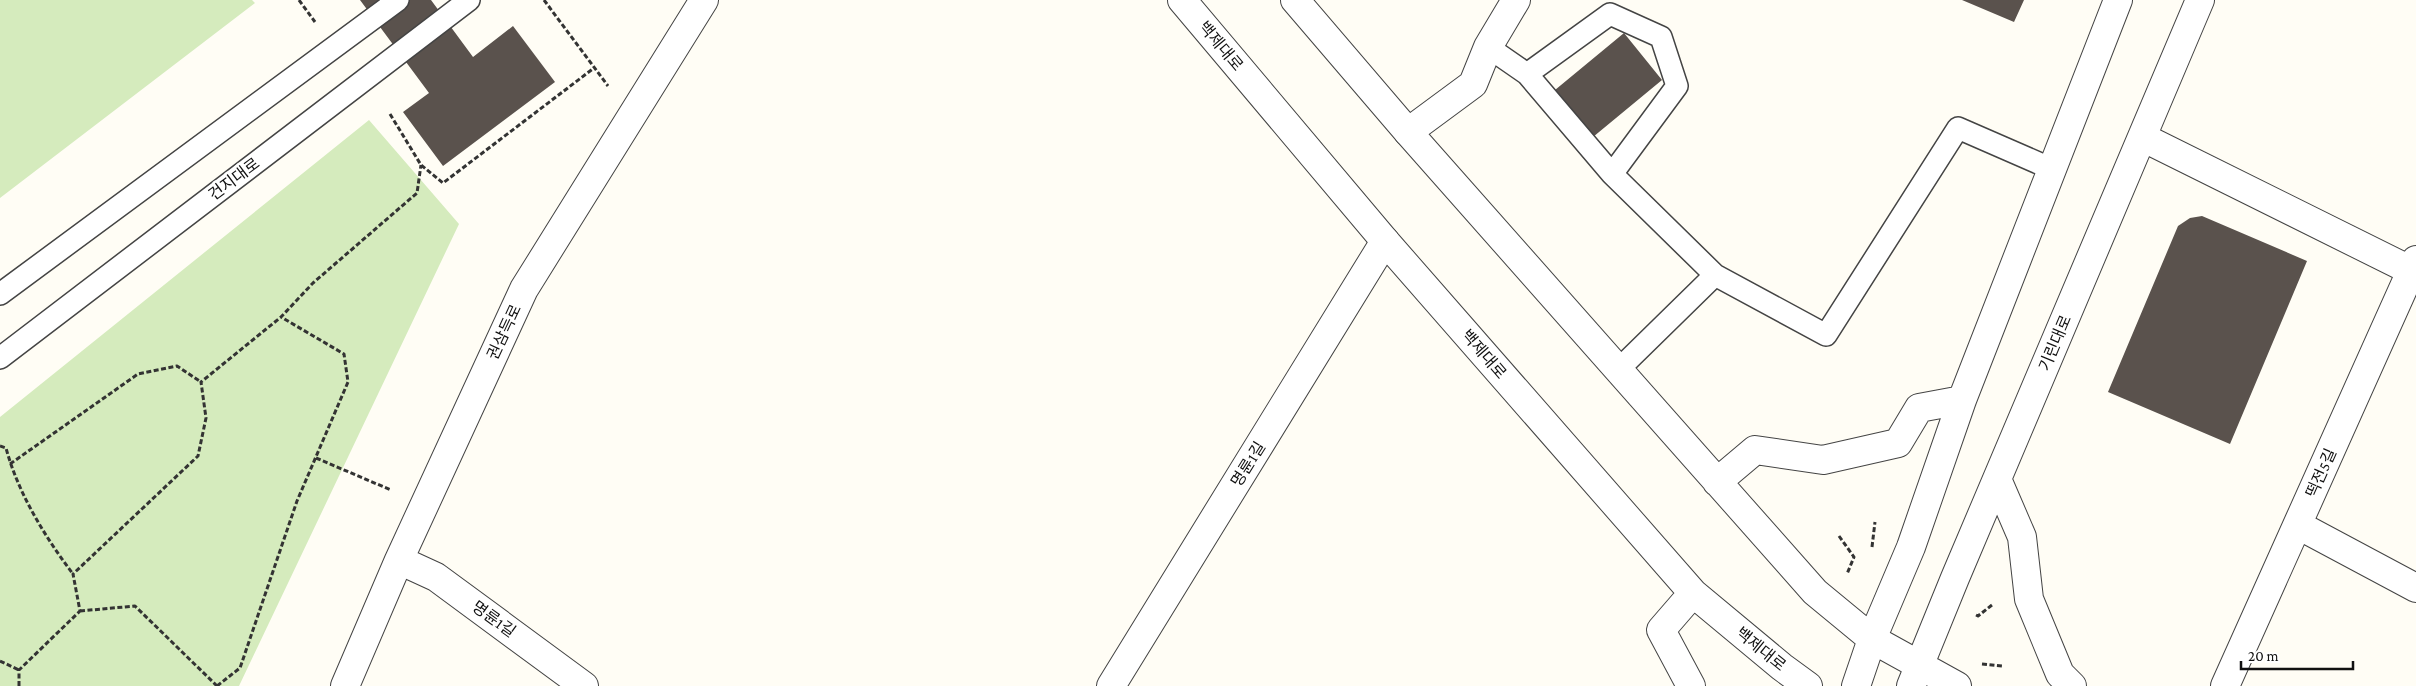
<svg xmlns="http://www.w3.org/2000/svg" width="2416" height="686" font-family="'Crimson Pro','Noto Sans KR',serif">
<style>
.green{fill:#d5ebbd}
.building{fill:#5a524d}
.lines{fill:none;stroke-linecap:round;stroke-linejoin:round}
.service-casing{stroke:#444;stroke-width:24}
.minor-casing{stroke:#444;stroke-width:30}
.tertiary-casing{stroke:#444;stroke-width:30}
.path{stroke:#333;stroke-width:3;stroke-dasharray:5 2.5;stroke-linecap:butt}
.service{stroke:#fff;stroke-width:21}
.minor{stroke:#fff;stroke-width:28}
.tertiary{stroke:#fff;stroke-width:28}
.labels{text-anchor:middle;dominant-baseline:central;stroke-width:5;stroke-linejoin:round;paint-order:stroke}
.street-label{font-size:16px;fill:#111;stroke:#fff}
</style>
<rect width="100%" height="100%" fill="#fffdf5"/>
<path class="green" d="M 0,0 L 252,0 L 255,3 L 0,198 Z
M 369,120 L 459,224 L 239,686 L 0,686 L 0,417 Z"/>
<path class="building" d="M 360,0 L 431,0 L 473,57 L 513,26 L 555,82 L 443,166 L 403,112 L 429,93 Z
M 1962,0 L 2024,0 L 2014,22 Z
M 1624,33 L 1662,80 L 1593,137 L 1555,90 Z
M 2202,216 L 2307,261 L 2230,444 L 2108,392 L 2178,226 L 2190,218 Z"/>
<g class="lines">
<g class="service-casing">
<path id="service" d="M 1488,47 L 1527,74 L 1612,174
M 1527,74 L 1610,14 L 1661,37 L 1677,86 L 1612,174 L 1715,275 L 1826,335 L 1958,128 L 2052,169
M 0,294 L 398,0
M 0,358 L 469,0
M 1618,370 L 1715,275"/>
</g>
<g class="minor-casing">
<path id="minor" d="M 1408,132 L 1473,84 L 1488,47 L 1516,0
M 2144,138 L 2416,273
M 2298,525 L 2416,588
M 399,560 L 436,577 L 584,686
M 345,686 L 399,560 L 524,289 L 704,0
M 1111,686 L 1385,241
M 2225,686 L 2416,260"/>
</g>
<g class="tertiary-casing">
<path id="tertiary" d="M 1182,0 L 1385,241 L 1693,593 L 1782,667 L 1808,686
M 1295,0 L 1408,132 L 1815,592 L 1872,639 L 1957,686
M 1997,479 L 2022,537 L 2029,599 L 2060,674 L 2072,686
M 1717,482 L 1755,450 L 1823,460 L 1898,443 L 1919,408 L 1962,400
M 1691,686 L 1661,630 L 1693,593
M 1856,686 L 1872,639 L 1911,547 L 1962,400 L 2118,0
M 1911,686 L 1955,578 L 2200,0"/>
</g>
<path class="path" d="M 299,0 L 315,22
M 544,0 L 608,86
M 390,114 L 421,165 L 443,183 L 594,68
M 0,446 L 6,448 C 18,493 45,537 73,574
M 316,458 L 391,490
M 10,464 L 138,374 L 177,366 L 201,382
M 1839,536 L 1854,557 L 1847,574
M 1872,547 L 1875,522
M 80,611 L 135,606 L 217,686
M 1976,615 L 1978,616 L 1992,605
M 0,661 L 19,670
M 1982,664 L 2002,666
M 19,686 L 19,670 L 80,611 L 73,574 L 198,456 L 206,418 L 201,382 L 281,317 L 313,283 L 417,193 L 421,165
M 217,686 L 240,668 L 297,501 L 348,382 L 344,354 L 281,317"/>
<use href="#service" class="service"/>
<use href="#minor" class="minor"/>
<use href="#tertiary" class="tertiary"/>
</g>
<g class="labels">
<g class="street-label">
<text transform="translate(1221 46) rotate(50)">백제대로</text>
<text transform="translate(234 179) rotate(-37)">건지대로</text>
<text transform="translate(504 332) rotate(-65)">권삼득로</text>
<text transform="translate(2055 343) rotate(-67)">기린대로</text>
<text transform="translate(1484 354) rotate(49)">백제대로</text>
<text transform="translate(1248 464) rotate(-58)">명륜1길</text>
<text transform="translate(2321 473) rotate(-66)">떡전5길</text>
<text transform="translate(494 619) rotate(36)">명륜1길</text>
<text transform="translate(1761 649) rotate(39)">백제대로</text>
</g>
</g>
<path d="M2241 661v8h112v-8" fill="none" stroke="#111111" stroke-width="2.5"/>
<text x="2248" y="661" font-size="15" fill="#111111" stroke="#ffffff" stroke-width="4" paint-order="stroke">20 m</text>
</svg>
